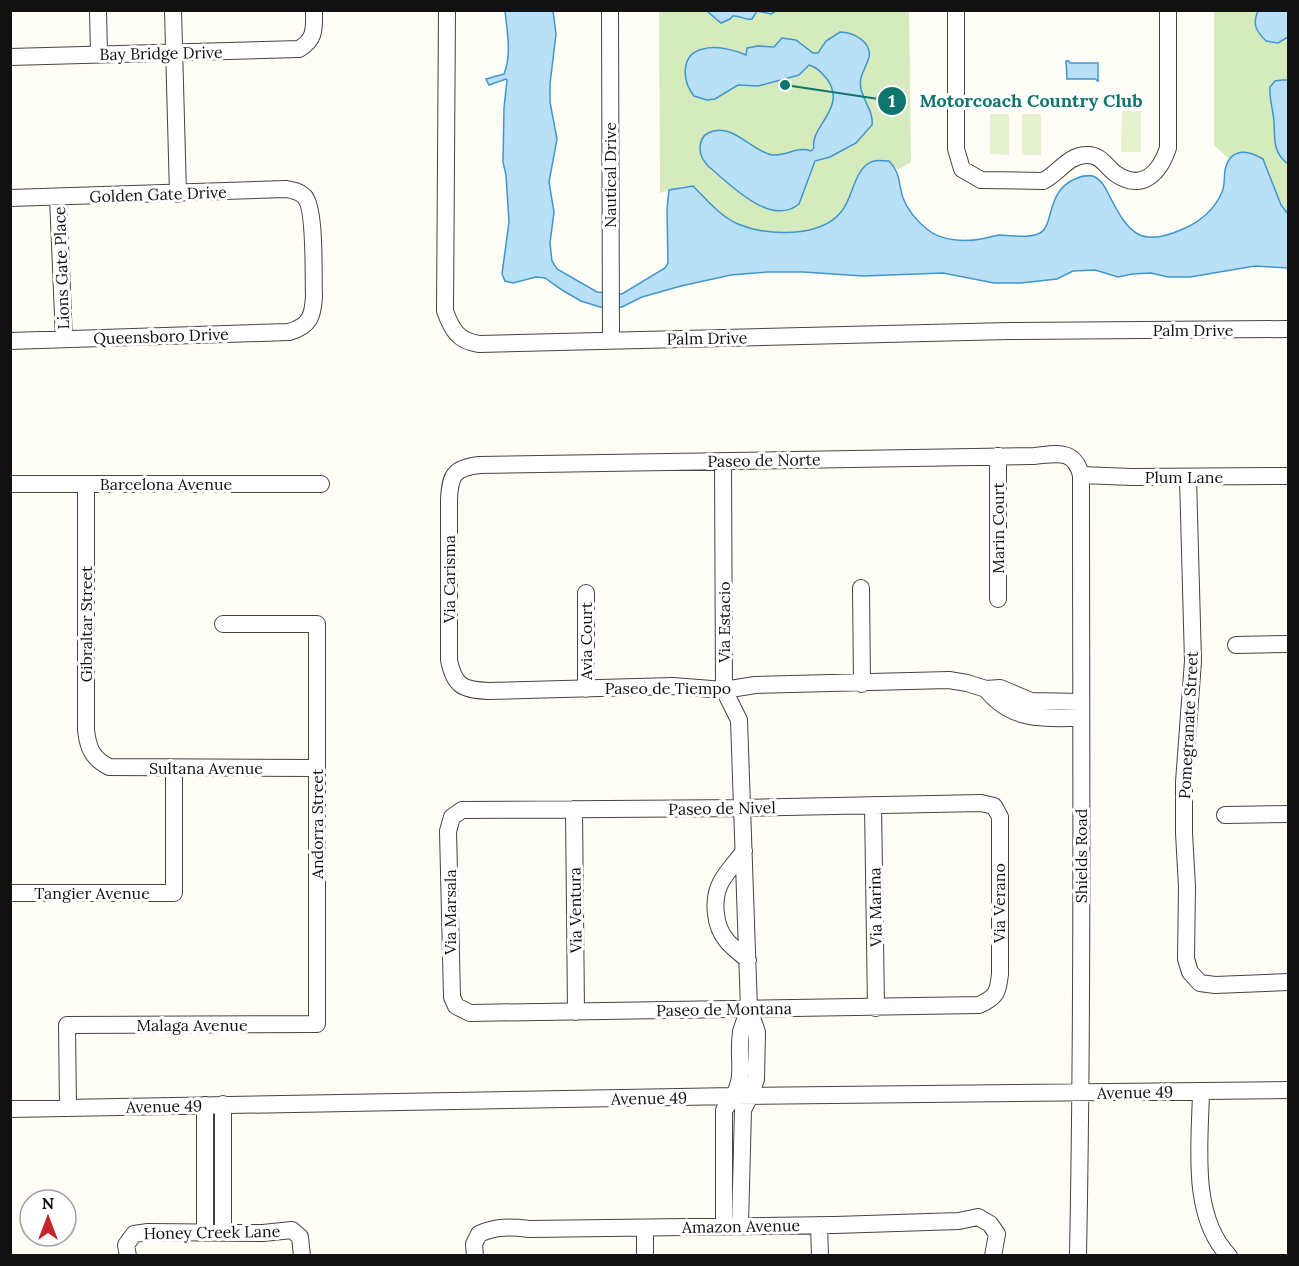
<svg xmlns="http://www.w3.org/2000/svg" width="1299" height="1266" font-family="Lora,serif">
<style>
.green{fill:#d5ebbd}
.pitch{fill:#e6f2cf}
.water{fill:#b9e0f7;stroke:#3f96cf;stroke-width:1.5}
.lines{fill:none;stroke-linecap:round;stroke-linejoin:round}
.minor-casing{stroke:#444;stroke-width:18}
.minor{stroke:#fff;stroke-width:16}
.labels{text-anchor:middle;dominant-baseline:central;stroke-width:6;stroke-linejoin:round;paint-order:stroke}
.street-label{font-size:16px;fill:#111;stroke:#fff}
.leader{fill:none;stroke:#0f766e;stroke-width:2}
.callout-dot{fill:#0f766e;stroke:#fff;stroke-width:2}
.mark-label{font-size:18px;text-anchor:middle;font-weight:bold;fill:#fff}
.callout-label{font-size:18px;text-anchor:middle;font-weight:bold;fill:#0f766e;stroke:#fff;stroke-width:6;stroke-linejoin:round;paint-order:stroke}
</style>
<rect width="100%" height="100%" fill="#fffdf5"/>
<path class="green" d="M 659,11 L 909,11 L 911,162 L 898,170 L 889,161 C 879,160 872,159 864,167 C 853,178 852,199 841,212 C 820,238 767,236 738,224 C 721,217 706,199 693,186 L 683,186 L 660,193 Z
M 1214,11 L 1288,11 L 1288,214 L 1281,205 L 1268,172 L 1236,152 L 1229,159 L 1214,145 Z"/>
<path class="pitch" d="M 1122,111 L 1141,111 L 1141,152 L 1121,152 Z
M 990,114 L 1009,114 L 1009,155 L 990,154 Z
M 1022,114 L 1041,114 L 1041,155 L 1022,155 Z"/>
<path class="water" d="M 505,11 L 553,11 L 556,34 L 550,84 L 550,102 L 557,139 L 549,182 L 554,212 L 550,243 L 552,261 L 557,269 L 597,292 L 622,294 L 665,268 L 668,263 L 667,209 L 669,190 L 693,186 C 706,199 721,217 738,224 C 767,236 820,238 841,212 C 852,199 853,178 864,167 C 872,159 879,160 889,161 C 901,173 898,183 903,198 C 908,211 918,222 928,230 C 942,241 965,242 981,239 C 987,238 993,236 999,235 C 1012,235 1028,239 1040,233 C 1054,226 1046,191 1075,179 C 1081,176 1087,175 1093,176 C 1102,180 1106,189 1110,197 C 1129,234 1141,248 1183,229 C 1200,222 1215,209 1222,192 C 1225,185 1224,177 1225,170 C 1230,148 1247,149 1263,159 L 1281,205 L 1288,214 L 1288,268 L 1255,266 L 1190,277 L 1168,277 L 1151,273 L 1132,274 L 1118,277 L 1095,270 L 1073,271 L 1057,279 L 1021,283 L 994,283 L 943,273 L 863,276 L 803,272 L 767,272 L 731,275 L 681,286 L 642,297 L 622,307 L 600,307 L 581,301 L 562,290 L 545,278 L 536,277 L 513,283 L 505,281 L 502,274 L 509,222 L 506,175 L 503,162 L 504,108 L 507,80 L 506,79 L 489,85 L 486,79 L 504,74 C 512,53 507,32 505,11 Z
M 707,11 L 776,11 L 771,14 L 757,11 L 752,19 C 745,21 740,15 733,16 L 730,19 L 721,23 Z
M 1258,11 L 1288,11 L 1288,37 L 1278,43 L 1266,41 C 1256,31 1252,24 1258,11 Z
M 840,32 C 853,32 872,42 869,57 C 866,69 858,76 861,89 C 864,102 874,113 872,125 L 856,143 L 830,157 L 815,161 L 799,204 C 770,228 729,183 708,166 C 704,161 700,156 700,149 C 700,143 702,136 708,133 C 733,121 751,152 773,155 C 787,156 797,146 811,151 L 814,148 C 809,127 848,108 827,79 C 821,72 818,68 809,65 L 799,75 L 758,86 L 738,85 L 715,99 L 707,100 L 694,96 C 682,81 680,54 703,49 C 716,45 735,50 746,55 L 747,48 L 758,46 L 774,47 L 782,38 L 796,40 L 813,53 L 818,53 L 826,41 Z
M 1066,61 L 1069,61 L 1070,63 L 1098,63 L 1098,81 L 1095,79 L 1067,79 Z
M 1282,80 L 1288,80 L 1288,164 C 1272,152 1275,138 1274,121 C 1273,109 1269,99 1270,87 L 1275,81 Z"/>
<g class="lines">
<g class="minor-casing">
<path id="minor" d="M 98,10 L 99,55
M 173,10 L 178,194
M 447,10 L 445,311 C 452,330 458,341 479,344 L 1009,331 L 1288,329
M 610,10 L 611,340
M 956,10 L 956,149 L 962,169 L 981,180 L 1043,181 C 1059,173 1067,156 1086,155 C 1101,154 1106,167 1116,174 C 1143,192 1160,172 1168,148 L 1168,10
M 10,57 L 299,49 C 316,39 314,28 314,10
M 58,197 L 64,339
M 10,198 L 286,189 C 292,190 299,191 304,196 C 316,207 313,277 314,296 C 313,316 310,326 289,332 L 10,341
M 723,461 L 724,690 L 739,720 L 749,1009 L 757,1032 L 756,1079 L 750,1096 L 743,1110 L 740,1225
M 1081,475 L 1132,477 L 1288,476
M 1188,478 L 1193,661 L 1184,782 L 1184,833 L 1187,887 L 1186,959 L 1190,972 L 1200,983 L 1215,985 L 1288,982
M 10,484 L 321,484
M 86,484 L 86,730 C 88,748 92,758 109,767 L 317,768
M 861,588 L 862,684
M 586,593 L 586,689
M 998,599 L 998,456
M 1236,645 L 1288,644
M 986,689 C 1012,722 1043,718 1081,718
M 981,803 L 994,806 L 1000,817 L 1000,974 C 998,992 997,997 979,1005 L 470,1013 L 456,1006 L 452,997 L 448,831 L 452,817 L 462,810 L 743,808 Z
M 873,805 L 876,1008
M 574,809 L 576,1012
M 1225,815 L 1288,814
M 744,851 C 737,861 727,871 721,882 C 712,899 714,926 727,941 C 733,948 741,954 748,960
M 10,893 L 174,893 L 174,768
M 1201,1092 C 1200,1143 1190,1216 1229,1256
M 223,1104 L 223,1233
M 68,1108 L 67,1025 L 317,1024 L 317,624 L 223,624
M 10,1109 L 735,1096 L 1288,1090
M 724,1225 L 724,1110 C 750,1077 736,1066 741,1032 C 743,1024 747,1016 749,1009
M 819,1225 L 820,1256
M 645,1228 L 645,1256
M 205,1232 L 205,1105
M 128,1256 L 126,1245 L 134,1234 L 148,1232 L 263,1233 L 292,1230 L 300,1237 L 302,1256
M 475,1256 L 474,1244 L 479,1234 C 496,1226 511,1227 529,1229 L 835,1225 L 959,1221 L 978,1217 L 990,1224 L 997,1234 L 993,1256
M 1078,1256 C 1083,995 1081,735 1081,475 C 1074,448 1056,454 1034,456 L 479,465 C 454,468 450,475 449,500 L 449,660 C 454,686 463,690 488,691 L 673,686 L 724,690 L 755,685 L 949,680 L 967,683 L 986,689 L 1000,688 L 1031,701 L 1081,702"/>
</g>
<use href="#minor" class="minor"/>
</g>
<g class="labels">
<g class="street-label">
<text transform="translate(161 53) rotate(-1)">Bay Bridge Drive</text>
<text transform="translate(610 175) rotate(-90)">Nautical Drive</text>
<text transform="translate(158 194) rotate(-2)">Golden Gate Drive</text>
<text transform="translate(61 268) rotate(-92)">Lions Gate Place</text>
<text x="1193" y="330">Palm Drive</text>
<text transform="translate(161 336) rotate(-2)">Queensboro Drive</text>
<text transform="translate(707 338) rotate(-1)">Palm Drive</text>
<text transform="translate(764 460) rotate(-1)">Paseo de Norte</text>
<text x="1184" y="477">Plum Lane</text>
<text x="166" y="484">Barcelona Avenue</text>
<text transform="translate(998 528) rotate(-90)">Marin Court</text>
<text transform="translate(449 579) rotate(-90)">Via Carisma</text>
<text transform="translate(724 622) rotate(-90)">Via Estacio</text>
<text transform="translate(86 624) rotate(-90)">Gibraltar Street</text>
<text transform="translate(586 641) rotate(-90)">Avia Court</text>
<text x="668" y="688">Paseo de Tiempo</text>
<text transform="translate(1188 725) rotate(-87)">Pomegranate Street</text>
<text x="206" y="768">Sultana Avenue</text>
<text transform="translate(722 808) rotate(-1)">Paseo de Nivel</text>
<text transform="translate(317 824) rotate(-90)">Andorra Street</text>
<text transform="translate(1081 856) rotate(-90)">Shields Road</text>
<text x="92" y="893">Tangier Avenue</text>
<text transform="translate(999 903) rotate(-90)">Via Verano</text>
<text transform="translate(875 907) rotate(-91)">Via Marina</text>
<text transform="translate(575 910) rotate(-91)">Via Ventura</text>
<text transform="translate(450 912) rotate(-90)">Via Marsala</text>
<text transform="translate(724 1009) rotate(-1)">Paseo de Montana</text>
<text x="192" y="1025">Malaga Avenue</text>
<text transform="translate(1135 1092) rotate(-1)">Avenue 49</text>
<text transform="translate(649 1098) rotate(-1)">Avenue 49</text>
<text transform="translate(164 1106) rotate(-1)">Avenue 49</text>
<text transform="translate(741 1226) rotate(-1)">Amazon Avenue</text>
<text transform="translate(212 1232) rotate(-1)">Honey Creek Lane</text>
</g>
</g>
<path class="leader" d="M785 85L892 101"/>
<g class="callout-dot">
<circle cx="785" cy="85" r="6"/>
<circle cx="892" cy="101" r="15"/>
</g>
<g class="mark-label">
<text x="892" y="107">1</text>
</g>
<g class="callout-label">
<text x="1031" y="107">Motorcoach Country Club</text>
</g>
<rect width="1299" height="1266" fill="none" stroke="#111111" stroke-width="24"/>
<g transform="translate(48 1218)"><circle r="28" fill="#ffffff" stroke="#a0a0a0" stroke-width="1.5"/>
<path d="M0-4.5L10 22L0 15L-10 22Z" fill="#c4262e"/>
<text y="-9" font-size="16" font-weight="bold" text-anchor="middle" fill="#111111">N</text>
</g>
</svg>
